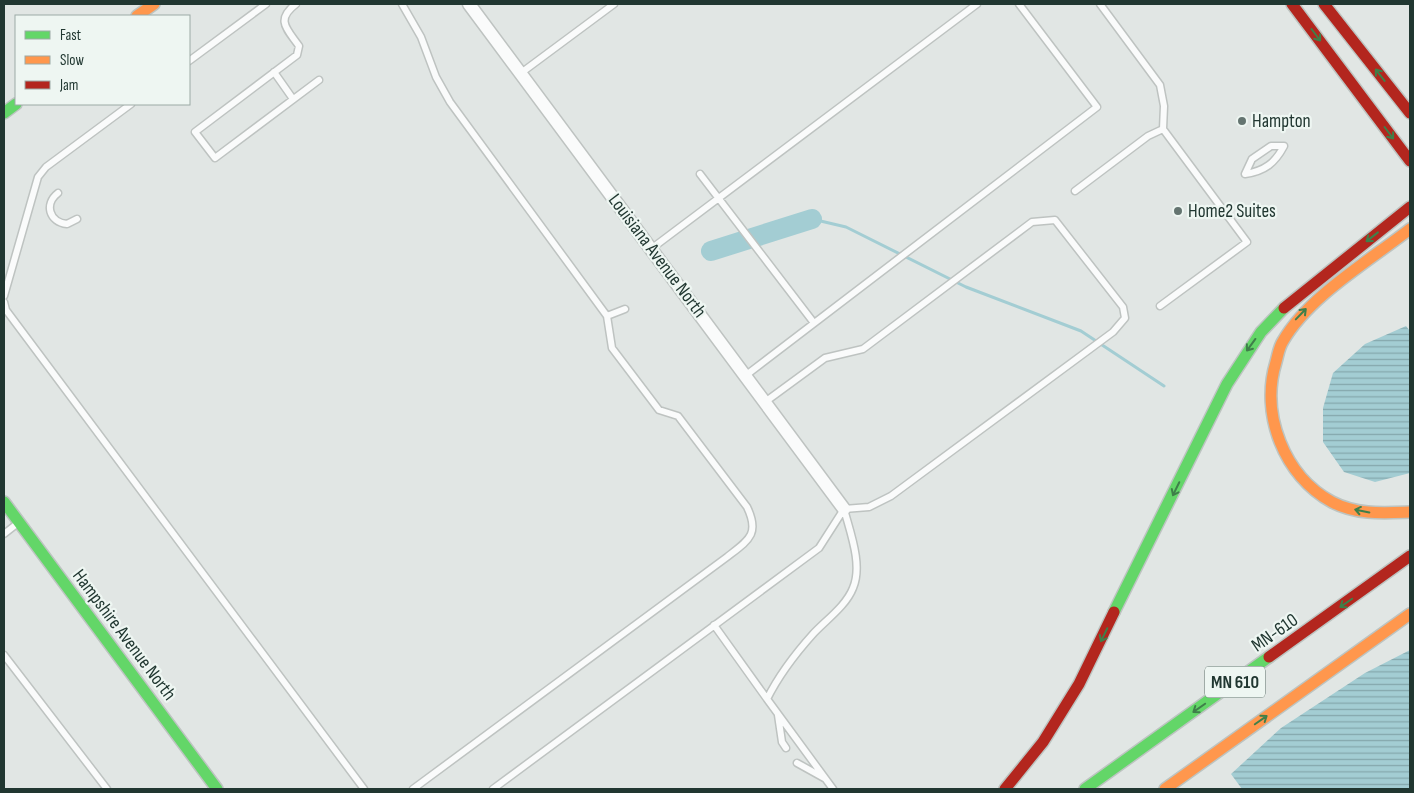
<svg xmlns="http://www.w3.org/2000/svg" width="1414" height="793" font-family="'Sofia Sans Condensed',sans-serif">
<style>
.water{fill:url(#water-rules)}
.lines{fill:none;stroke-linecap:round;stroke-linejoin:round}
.stream{stroke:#a3cdd3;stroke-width:3}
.river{stroke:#a3cdd3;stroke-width:20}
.lane-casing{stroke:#bec3c1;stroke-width:9}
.street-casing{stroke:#bec3c1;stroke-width:15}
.fast-casing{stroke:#bdc4c1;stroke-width:14}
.slow-casing{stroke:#bdc4c1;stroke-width:14}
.jam-casing{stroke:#bdc4c1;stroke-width:14}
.lane{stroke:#fafbfb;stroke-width:6}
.street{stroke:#fafbfb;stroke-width:12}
.fast{stroke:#63d668;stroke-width:11}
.slow{stroke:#ff974d;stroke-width:11}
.jam{stroke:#b3261e;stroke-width:11}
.oneway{stroke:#3f7f4a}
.poi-dot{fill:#647470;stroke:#eef6f2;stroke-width:2}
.labels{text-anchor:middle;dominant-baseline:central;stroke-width:4.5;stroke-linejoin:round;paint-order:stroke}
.shield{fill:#eef6f2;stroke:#5e706b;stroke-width:1}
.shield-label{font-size:18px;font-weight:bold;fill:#213731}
.poi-label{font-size:19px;fill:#213731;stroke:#eef6f2;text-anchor:start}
.street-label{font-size:19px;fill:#213731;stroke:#eef6f2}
</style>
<defs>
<pattern id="water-rules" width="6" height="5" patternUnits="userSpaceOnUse" patternTransform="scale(1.25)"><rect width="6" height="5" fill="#a3cdd3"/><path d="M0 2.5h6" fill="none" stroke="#84a7ac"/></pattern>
</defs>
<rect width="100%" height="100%" fill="#e1e6e4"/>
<path class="water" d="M 1406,326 L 1410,331 L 1410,473 L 1375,482 L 1344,472 L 1323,442 L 1323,408 L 1333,373 L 1365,344 Z
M 1410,650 L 1410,789 L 1242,789 L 1231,774 L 1281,728 L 1365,673 Z"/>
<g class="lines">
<path class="stream" d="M 812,219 L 846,227 L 966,287 L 1081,331 L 1164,386"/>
<path class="river" d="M 711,251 L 812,219"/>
<g class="lane-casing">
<path id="lane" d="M 296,4 C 275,20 287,29 299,46 L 297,55 L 195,132 L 215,158 L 319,80
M 402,4 L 421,37 L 436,77 L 450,102 L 607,316 L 612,348 L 659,410 L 678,416 L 747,507 C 760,534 749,540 727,557 L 413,789
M 1100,4 L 1160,85 L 1164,106 L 1163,129 L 1247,242 L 1160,306
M 189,61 L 266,4
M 274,72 L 293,99
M 521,73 L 614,4
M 1271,146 L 1284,146 C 1275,163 1265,171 1245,174 L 1252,159 Z
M 700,174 L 814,323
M 1075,191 L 1148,136 L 1163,129
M 58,193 C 44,204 49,222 67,224 L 77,219
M 651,249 L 977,4
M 4,296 L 38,177 L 46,167 L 131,104
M 4,302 L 6,310 L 364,789
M 607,316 L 625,309
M 745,376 L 1097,107 L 1019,4
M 765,402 L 825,358 L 863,349 L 1032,222 L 1055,220 L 1123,307 L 1125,318 L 1113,332 L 891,496 L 869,507 L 844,509
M 4,534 L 18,523
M 714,625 L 767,699 C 779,675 795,654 813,634 C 826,620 846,606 853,588 C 863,565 850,532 844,509
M 4,655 L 107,789
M 767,699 L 833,789
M 778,715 L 782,742 L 786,748
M 797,763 L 824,778
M 493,789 L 819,548 L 844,509"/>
</g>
<g class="street-casing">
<path id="street" d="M 469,4 L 844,509"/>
</g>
<g class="fast-casing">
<path id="fast" d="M 4,113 L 16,104
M 4,502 L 217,789
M 1114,612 L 1227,384 L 1261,332 L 1284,308
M 1085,789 L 1269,657"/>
</g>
<g class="slow-casing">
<path id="slow" d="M 137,16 L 154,4
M 1410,229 C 1369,261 1309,296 1283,341 C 1279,347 1278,355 1276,362 C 1260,414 1284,476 1332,502 C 1357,515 1383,513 1410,512
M 1165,789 L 1410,614"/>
</g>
<g class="jam-casing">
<path id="jam" d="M 1292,4 L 1410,161
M 1324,4 L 1410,113
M 1284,308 L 1410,207
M 1269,657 L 1410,556
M 1005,789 L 1043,742 L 1079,684 L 1114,612"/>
</g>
<use href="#lane" class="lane"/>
<use href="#street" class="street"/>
<use href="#fast" class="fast"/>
<use href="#slow" class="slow"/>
<use href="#jam" class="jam"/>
</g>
<defs><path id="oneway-shaft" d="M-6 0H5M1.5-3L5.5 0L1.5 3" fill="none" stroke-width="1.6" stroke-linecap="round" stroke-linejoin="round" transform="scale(1.25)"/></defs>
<g class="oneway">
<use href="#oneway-shaft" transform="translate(1316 35) rotate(53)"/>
<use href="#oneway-shaft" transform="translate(1380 75) rotate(-128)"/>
<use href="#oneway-shaft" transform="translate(1389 133) rotate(53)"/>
<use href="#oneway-shaft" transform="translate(1372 237) rotate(142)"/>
<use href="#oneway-shaft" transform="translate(1301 314) rotate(-46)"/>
<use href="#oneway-shaft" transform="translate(1251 345) rotate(126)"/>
<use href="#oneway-shaft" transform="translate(1176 489) rotate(116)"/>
<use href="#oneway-shaft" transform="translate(1362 511) rotate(-168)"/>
<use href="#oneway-shaft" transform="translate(1346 603) rotate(145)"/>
<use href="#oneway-shaft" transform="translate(1104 635) rotate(116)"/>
<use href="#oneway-shaft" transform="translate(1199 708) rotate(145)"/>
<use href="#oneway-shaft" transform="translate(1261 720) rotate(-35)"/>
</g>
<g class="poi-dot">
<circle cx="1242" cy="121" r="5"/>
<circle cx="1178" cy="211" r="5"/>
</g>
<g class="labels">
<rect class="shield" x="1205" y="666.5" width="60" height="31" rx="4"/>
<g class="shield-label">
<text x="1235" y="682">MN 610</text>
</g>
<g class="poi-label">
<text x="1252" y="121">Hampton</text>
<text x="1188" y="211">Home2 Suites</text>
</g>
<g class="street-label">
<text transform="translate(657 256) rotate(53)">Louisiana Avenue North</text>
<text transform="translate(1275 633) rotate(-35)">MN-610</text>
<text transform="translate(124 635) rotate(53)">Hampshire Avenue North</text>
</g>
</g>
<rect width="1414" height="793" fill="none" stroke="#213731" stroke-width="10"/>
<rect x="15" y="15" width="175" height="90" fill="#eef6f2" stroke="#9caaa5"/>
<rect x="25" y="31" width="25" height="8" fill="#63d668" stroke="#9caaa5"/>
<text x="60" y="40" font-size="15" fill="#213731">Fast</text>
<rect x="25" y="56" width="25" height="8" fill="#ff974d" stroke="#9caaa5"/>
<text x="60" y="65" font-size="15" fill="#213731">Slow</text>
<rect x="25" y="81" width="25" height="8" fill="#b3261e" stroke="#9caaa5"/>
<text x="60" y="90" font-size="15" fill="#213731">Jam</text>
</svg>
